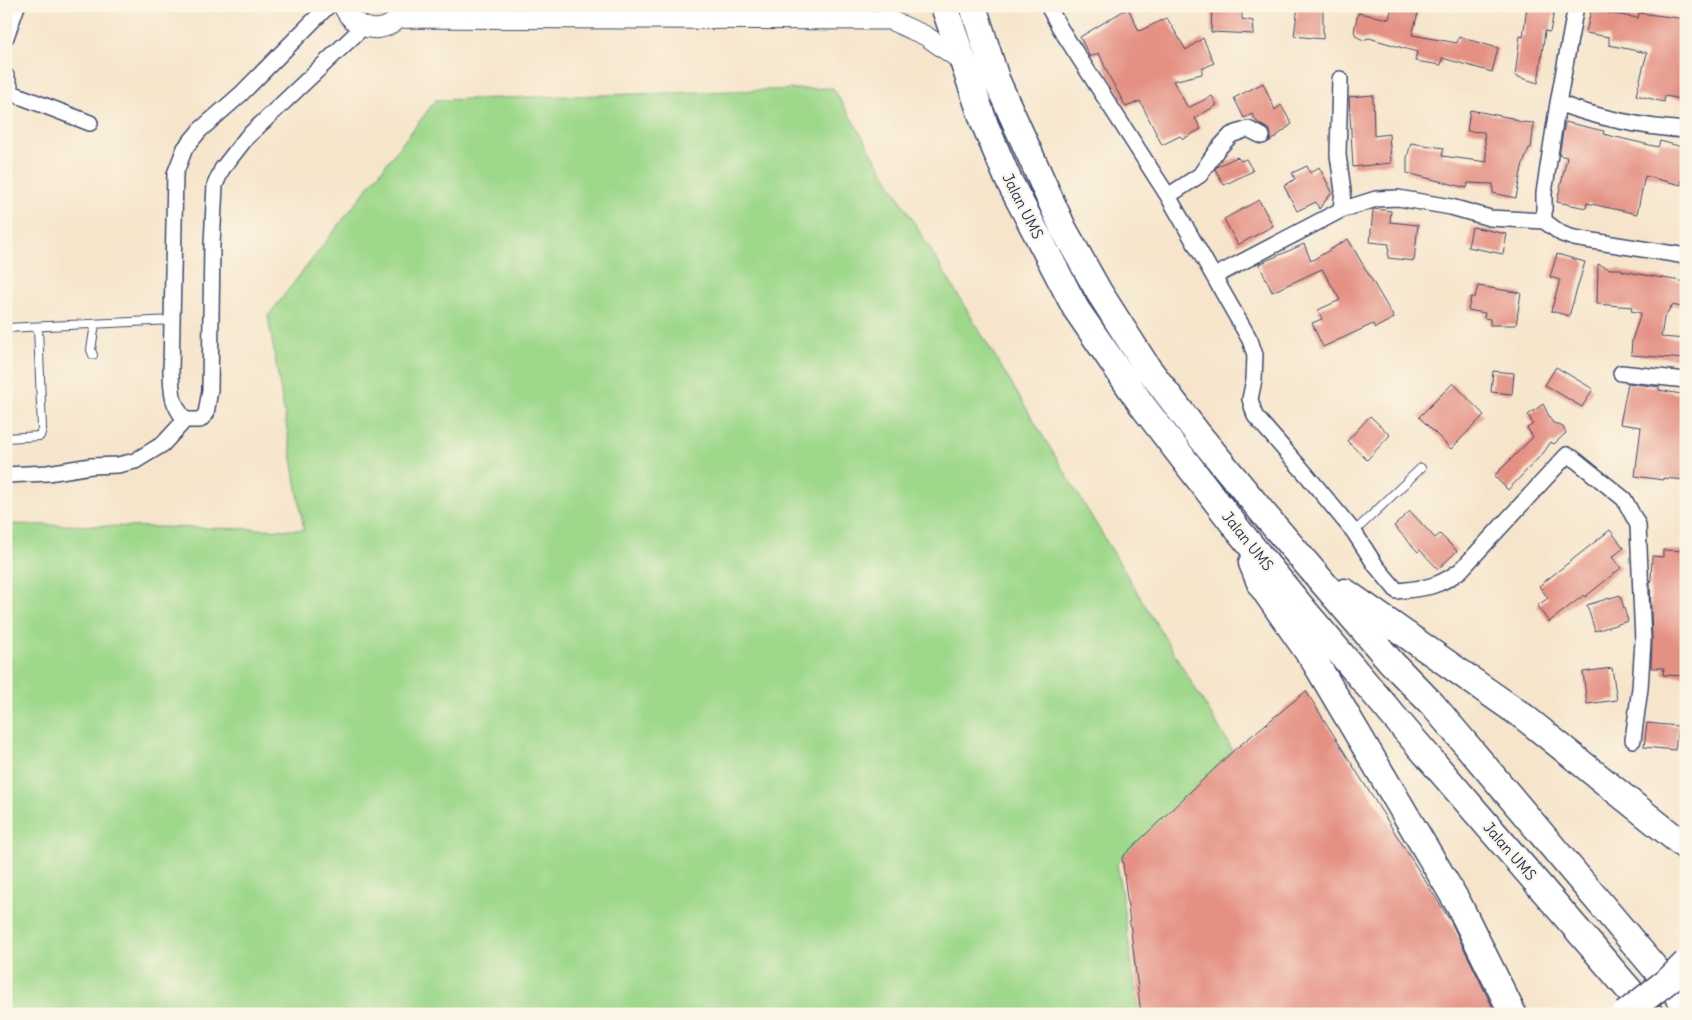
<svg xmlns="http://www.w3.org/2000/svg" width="1692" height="1020" font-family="Delius,sans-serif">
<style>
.green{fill:#9ed88b;stroke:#5c8474}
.building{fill:#e49083}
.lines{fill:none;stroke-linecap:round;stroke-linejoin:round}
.service-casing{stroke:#3c4a6e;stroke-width:10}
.minor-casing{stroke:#3c4a6e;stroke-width:18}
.tertiary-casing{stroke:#3c4a6e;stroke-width:21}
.trunk-casing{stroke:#3c4a6e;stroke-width:29}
.service{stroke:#fff;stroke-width:8}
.minor{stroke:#fff;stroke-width:15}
.tertiary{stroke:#fff;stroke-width:19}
.trunk{stroke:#fff;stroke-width:26}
.trunk-bridge-casing{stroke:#3c4a6e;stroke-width:29;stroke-linecap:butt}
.trunk-bridge{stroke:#fff;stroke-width:26}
.labels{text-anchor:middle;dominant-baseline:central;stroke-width:4.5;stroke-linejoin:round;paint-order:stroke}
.street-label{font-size:15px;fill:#1b2f5e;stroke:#fcf5e5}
</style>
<rect width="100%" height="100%" fill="#fcf5e5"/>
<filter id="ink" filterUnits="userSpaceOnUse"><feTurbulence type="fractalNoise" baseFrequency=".02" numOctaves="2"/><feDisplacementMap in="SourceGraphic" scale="10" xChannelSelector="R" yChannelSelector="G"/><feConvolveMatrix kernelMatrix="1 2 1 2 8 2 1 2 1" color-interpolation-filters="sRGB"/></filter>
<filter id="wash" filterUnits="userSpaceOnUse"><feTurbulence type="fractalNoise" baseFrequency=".0096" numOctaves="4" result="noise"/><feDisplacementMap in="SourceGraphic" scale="20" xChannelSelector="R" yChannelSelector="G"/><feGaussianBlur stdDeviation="1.12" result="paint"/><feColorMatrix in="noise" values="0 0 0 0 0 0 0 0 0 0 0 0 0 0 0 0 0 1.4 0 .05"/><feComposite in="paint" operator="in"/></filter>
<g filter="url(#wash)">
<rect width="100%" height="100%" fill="#f6e5cb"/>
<path class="green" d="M 833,88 L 1233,751 L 1117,863 L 1139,1014 L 6,1014 L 6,524 L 304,530 L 268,316 L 436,100 Z"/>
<g id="blocks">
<path class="building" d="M 1212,6 L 1242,6 L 1242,19 L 1253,21 L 1254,34 L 1211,32 Z
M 1298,6 L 1323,6 L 1323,39 L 1294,36 Z
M 1392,6 L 1420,6 L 1412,35 L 1457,43 L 1459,37 L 1498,48 L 1492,72 L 1442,58 L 1441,65 L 1415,61 L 1417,52 L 1369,38 L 1363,40 L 1356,36 L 1354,31 L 1358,13 L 1389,19 Z
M 1527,6 L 1555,6 L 1550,32 L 1545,31 L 1538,83 L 1515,76 L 1520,36 L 1523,37 Z
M 1128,8 L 1139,31 L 1167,18 L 1186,50 L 1203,38 L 1214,63 L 1202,69 L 1202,74 L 1173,81 L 1188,108 L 1212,96 L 1217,105 L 1195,118 L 1201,129 L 1183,139 L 1180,136 L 1162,145 L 1140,101 L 1126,107 L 1109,76 L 1099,53 L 1090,57 L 1080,37 Z
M 1591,10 L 1638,18 L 1639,13 L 1686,19 L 1686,100 L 1665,96 L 1664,102 L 1636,95 L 1647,53 L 1609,45 L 1609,37 L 1586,33 Z
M 1263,83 L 1275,110 L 1281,105 L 1292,124 L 1269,142 L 1271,136 L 1270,130 L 1258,123 L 1252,114 L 1244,118 L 1234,98 Z
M 1373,95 L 1374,136 L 1389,134 L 1391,163 L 1353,167 L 1349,97 Z
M 1470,110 L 1512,118 L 1520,122 L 1534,123 L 1531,148 L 1529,148 L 1522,167 L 1516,198 L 1493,193 L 1493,184 L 1468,183 L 1467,188 L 1407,173 L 1407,158 L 1411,143 L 1444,148 L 1442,156 L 1487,162 L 1484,132 L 1467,131 Z
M 1565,122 L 1604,131 L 1603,134 L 1658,147 L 1660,141 L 1686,148 L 1686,164 L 1681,185 L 1645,176 L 1637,214 L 1587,203 L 1586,208 L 1557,202 L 1567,157 L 1559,155 Z
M 1237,157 L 1241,161 L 1246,159 L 1253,171 L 1224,185 L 1215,169 L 1218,166 Z
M 1307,166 L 1310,173 L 1319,167 L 1332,192 L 1319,209 L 1316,202 L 1297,211 L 1284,186 L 1295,179 L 1292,173 Z
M 1259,200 L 1273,226 L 1238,245 L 1224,219 Z
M 1374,209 L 1391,211 L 1390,222 L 1418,225 L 1414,261 L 1388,258 L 1389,244 L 1370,242 L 1373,210 Z
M 1472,227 L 1507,234 L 1503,254 L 1468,247 Z
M 1348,239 L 1394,318 L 1375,328 L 1373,324 L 1323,347 L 1312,323 L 1322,319 L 1318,310 L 1340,300 L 1322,269 L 1272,292 L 1259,264 L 1304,244 L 1311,261 Z
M 1557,254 L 1585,262 L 1569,316 L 1551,311 L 1560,280 L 1550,277 Z
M 1598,264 L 1610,269 L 1622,269 L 1622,271 L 1686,282 L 1686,308 L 1672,305 L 1664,318 L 1661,337 L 1686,339 L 1686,359 L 1631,355 L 1632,340 L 1641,313 L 1631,311 L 1632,307 L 1597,304 Z
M 1478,286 L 1521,293 L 1516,325 L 1490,325 L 1490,319 L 1484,318 L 1485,313 L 1468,310 L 1471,297 L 1475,297 Z
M 1556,367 L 1593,389 L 1582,407 L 1545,385 Z
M 1493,371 L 1514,373 L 1512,394 L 1491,392 Z
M 1453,383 L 1484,415 L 1451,449 L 1419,417 Z
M 1628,383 L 1659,387 L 1659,390 L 1686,395 L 1686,480 L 1663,478 L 1663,480 L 1635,476 L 1641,427 L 1620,424 Z
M 1543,404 L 1552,422 L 1563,427 L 1566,433 L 1554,444 L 1551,442 L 1544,452 L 1508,490 L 1494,476 L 1533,437 L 1527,428 L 1533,424 L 1528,415 Z
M 1370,416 L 1390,435 L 1367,460 L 1347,441 Z
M 1410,511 L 1435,538 L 1440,534 L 1457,551 L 1438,569 L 1420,550 L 1418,552 L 1394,526 Z
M 1610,530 L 1624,548 L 1612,557 L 1621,568 L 1585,597 L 1584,595 L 1549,622 L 1537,606 L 1548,598 L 1539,586 Z
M 1663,550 L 1686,551 L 1686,676 L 1663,675 L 1664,668 L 1651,668 L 1652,641 L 1650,580 L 1651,582 L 1652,556 L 1663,557 Z
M 1620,595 L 1628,621 L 1595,631 L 1587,605 Z
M 1612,668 L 1617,700 L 1587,704 L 1583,672 Z
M 1306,691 L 1451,922 L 1496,1014 L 1141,1014 L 1122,857 L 1233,751 Z
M 1647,723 L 1678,726 L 1675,750 L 1644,747 Z"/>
</g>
</g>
<g filter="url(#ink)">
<use href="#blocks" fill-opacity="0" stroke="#3c4a6e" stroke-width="1"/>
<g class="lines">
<g class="service-casing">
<path id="service" d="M 6,328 L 173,320
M 93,355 L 91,350 L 95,324
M 6,438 L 40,436 L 42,429 L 38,327
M 1354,532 L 1421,468"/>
</g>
<g class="minor-casing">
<path id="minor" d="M 1048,6 L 1060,28 L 1168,196 L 1250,340 L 1255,355 L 1254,380 L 1250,399 L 1255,416 L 1305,473 L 1354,532 L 1376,566 L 1397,591 C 1425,588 1437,588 1461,570 L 1567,455 L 1573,458 L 1624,499 L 1638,525 L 1643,641 L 1640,688 L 1633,740
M 6,37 L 17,6
M 6,76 L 10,86 L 6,99
M 1340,79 L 1338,155 L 1343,191 L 1341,210
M 9,92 L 90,123
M 1558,103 C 1598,118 1643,127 1686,130
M 1168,196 L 1200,175 L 1217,150 L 1231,135 L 1248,129 L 1262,136
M 1544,221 L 1562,234 L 1574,238 L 1686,256
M 1215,276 L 1341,210 L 1376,199 L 1398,198 L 1451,207 L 1490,218 L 1544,221 L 1544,193 L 1558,103 L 1576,6
M 1621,373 L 1686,380
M 185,420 C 171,402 172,394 171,372 L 175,174 L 185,148 L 200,130 L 241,94 L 328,6
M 6,475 L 48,473 L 91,466 L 118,465 L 135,461 L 163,444 L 185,420 L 200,420 L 206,414 L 210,390 L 212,244 L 215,185 L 222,169 L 247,137 L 363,27"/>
</g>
<g class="tertiary-casing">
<path id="tertiary" d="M 343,6 C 355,34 392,38 404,7
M 397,18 L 890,20 L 926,36 L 963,62"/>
</g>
<g class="trunk-casing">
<path id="trunk" d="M 944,6 L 985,125 L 1008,179 L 1076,309 L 1142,405 L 1239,531 L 1303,609 L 1407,732 L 1650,1014
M 973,6 L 996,79 L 1063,228 L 1099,292 L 1147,367 L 1198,434 L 1263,513 L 1392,663 L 1432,704 L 1686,1005
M 1252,563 L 1261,585 L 1315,662 L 1459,905 L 1513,1014
M 1345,592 L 1524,717 L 1686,847"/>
</g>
<use href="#service" class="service"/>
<use href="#minor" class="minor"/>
<use href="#tertiary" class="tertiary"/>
<use href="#trunk" class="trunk"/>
<g class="trunk-bridge-casing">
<path id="trunk-bridge" d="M 1625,1014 L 1671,978 L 1686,963"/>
</g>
<use href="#trunk-bridge" class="trunk-bridge"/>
</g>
</g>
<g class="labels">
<g class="street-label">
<text transform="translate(1023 206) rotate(63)">Jalan UMS</text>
<text transform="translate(1248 541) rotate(51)">Jalan UMS</text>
<text transform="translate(1510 851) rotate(49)">Jalan UMS</text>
</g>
</g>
<rect width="1692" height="1020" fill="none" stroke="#fcf5e5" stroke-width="25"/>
</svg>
